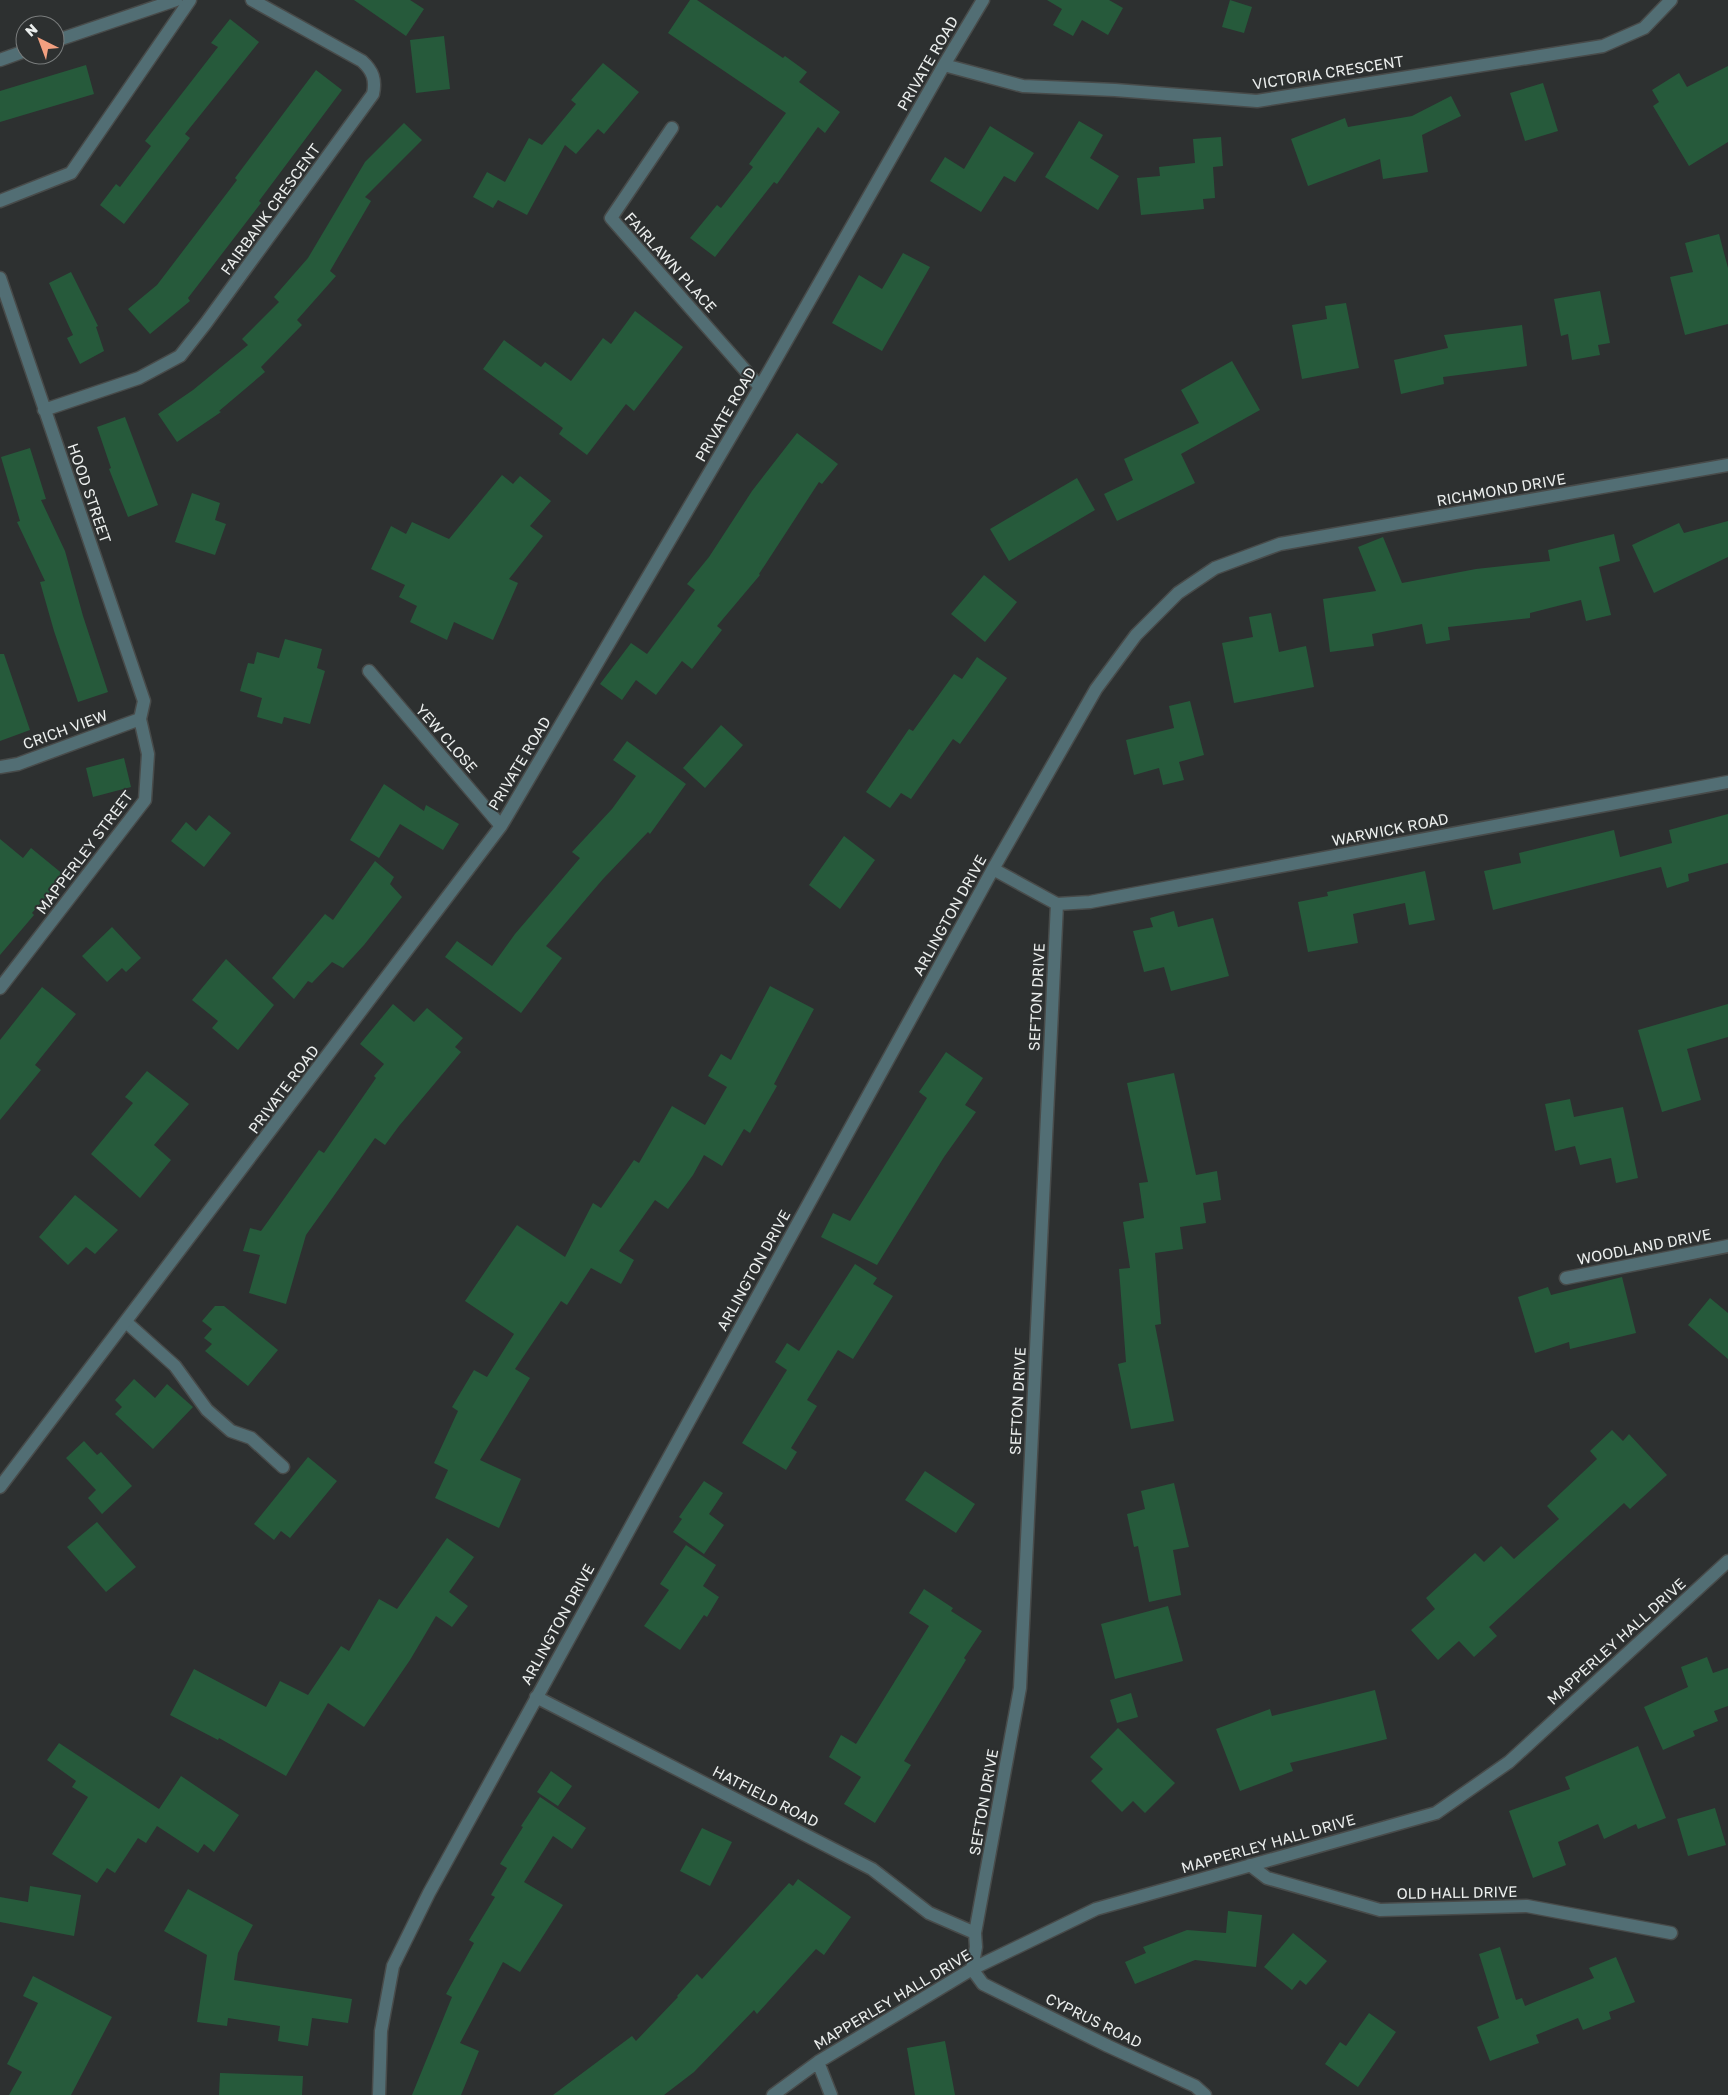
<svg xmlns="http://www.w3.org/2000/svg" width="1728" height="2095" font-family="'Golos Text',sans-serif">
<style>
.building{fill:#265a3b}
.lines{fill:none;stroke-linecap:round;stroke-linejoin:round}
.lane-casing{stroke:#484b4a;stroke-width:15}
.street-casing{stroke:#484b4a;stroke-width:15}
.lane{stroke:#526e74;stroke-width:12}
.street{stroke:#526e74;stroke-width:12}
.labels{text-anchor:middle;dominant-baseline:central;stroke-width:4;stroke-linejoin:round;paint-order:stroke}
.street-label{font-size:15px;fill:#ebeeed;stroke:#2d3030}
</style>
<rect width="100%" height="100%" fill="#2d3030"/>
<path class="building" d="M 354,0 L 410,0 L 424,9 L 406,36 Z
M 690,0 L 697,0 L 783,58 L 785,56 L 807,72 L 799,82 L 840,112 L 825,133 L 818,127 L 777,184 L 774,182 L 715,257 L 690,238 L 717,205 L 721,208 L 753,167 L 749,164 L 786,113 L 668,33 Z
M 1047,0 L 1109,0 L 1123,8 L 1108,35 L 1082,20 L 1073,36 L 1053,25 L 1062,9 Z
M 1230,0 L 1252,7 L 1244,33 L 1222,27 Z
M 230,19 L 259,42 L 185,134 L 190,138 L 124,224 L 100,205 L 116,184 L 120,187 L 151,146 L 145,141 L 218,47 L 211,43 Z
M 444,36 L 450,89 L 416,93 L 410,40 Z
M 603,63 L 639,92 L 604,134 L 598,129 L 576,154 L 565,145 L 527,215 L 498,200 L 493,208 L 473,197 L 487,172 L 505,182 L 529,138 L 542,145 L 576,104 L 571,100 Z
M 86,65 L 94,94 L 0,122 L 0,91 Z
M 1728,66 L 1728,142 L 1689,166 L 1653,106 L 1659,102 L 1652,90 L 1679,73 L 1687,87 Z
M 316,70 L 342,90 L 259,201 L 261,203 L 188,298 L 190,301 L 150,334 L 128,309 L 157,285 L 237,180 L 235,178 Z
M 1543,83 L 1558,131 L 1525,141 L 1510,93 Z
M 1451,96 L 1461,116 L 1422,135 L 1428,172 L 1383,179 L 1380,159 L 1308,186 L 1291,139 L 1345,118 L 1348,127 L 1412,116 Z
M 1079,121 L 1103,135 L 1090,158 L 1119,176 L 1098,210 L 1045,177 Z
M 404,123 L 422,140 L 365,197 L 371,201 L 330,271 L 336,276 L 297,320 L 302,325 L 261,367 L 265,372 L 219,411 L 221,412 L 177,442 L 158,414 L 193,390 L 248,345 L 242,339 L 279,302 L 274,297 L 308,258 L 365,162 Z
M 990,126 L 1034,153 L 1015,182 L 1004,176 L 981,212 L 930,181 L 945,157 L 964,169 Z
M 1221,137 L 1223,166 L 1213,167 L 1215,198 L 1203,199 L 1204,209 L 1141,215 L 1137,178 L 1160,176 L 1159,167 L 1195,163 L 1193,139 Z
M 1719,234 L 1728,268 L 1728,324 L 1685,335 L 1670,277 L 1693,272 L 1685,243 Z
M 903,253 L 930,267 L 882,351 L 832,323 L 859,275 L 882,289 Z
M 71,272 L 98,326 L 96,327 L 104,351 L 80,364 L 67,338 L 73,335 L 49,283 Z
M 1600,291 L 1610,343 L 1598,345 L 1600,355 L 1572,360 L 1568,334 L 1561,336 L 1554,299 Z
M 1346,303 L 1359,368 L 1302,379 L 1292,325 L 1327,319 L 1325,306 Z
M 635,311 L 683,347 L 634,411 L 626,404 L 587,455 L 559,434 L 563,428 L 483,369 L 504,340 L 541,367 L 545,362 L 571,381 L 603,338 L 611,344 Z
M 1522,325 L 1527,366 L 1443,377 L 1444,384 L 1401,394 L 1394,360 L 1448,348 L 1444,335 Z
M 1232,361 L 1260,410 L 1181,454 L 1195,483 L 1117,521 L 1104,494 L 1133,480 L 1124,459 L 1199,423 L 1181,390 Z
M 125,417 L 158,505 L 128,517 L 109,469 L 111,468 L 97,427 Z
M 797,433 L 838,464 L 822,484 L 819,482 L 759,574 L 760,575 L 717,626 L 722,630 L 692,669 L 682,661 L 656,695 L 636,680 L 622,700 L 600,684 L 631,643 L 647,654 L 695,590 L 687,584 L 709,557 L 752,491 Z
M 30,448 L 46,499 L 41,500 L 65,551 L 83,616 L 108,692 L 78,702 L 54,631 L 40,582 L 45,581 L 17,522 L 20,521 L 1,457 Z
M 502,475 L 513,484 L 520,476 L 551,501 L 530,526 L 543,536 L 509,579 L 518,583 L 493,640 L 454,622 L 447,640 L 410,622 L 417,606 L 399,597 L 405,585 L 371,569 L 391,526 L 406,534 L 412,522 L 449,539 Z
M 1077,478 L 1095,510 L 1009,561 L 990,529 Z
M 192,493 L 220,503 L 215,520 L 226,524 L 215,555 L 175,542 Z
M 1728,521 L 1728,557 L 1654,593 L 1632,545 L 1679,523 L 1684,533 Z
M 1614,534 L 1620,561 L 1599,567 L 1611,615 L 1586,621 L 1581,600 L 1530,613 L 1530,618 L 1448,627 L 1450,640 L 1426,644 L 1422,624 L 1372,634 L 1374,646 L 1330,652 L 1323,599 L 1376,591 L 1358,547 L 1383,537 L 1402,583 L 1476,569 L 1550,561 L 1548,550 Z
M 984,575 L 1017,602 L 985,642 L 951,614 Z
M 1271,613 L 1279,652 L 1306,646 L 1314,687 L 1234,703 L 1222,643 L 1253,637 L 1249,617 Z
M 285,639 L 322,649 L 317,668 L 325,671 L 310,724 L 284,717 L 282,724 L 257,717 L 262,698 L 240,691 L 248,663 L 254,664 L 257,652 L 279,658 Z
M 0,654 L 4,654 L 30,730 L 0,741 Z
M 977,657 L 1007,678 L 960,744 L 953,739 L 911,799 L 901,793 L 890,808 L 866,792 L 909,729 L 913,731 L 954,674 L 962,679 Z
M 1190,701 L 1204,755 L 1179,762 L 1184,780 L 1163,785 L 1159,768 L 1134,775 L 1126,740 L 1174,728 L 1169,706 Z
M 721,725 L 743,745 L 705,788 L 683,768 Z
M 627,741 L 686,784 L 650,834 L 648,832 L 603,879 L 546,946 L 562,958 L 521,1013 L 445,957 L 457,941 L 492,966 L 515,934 L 580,858 L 572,852 L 612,809 L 636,776 L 613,760 Z
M 124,758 L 131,787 L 93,797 L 86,768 Z
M 384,784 L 424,811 L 426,805 L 459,824 L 443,850 L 400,824 L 379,858 L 350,840 Z
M 1728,814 L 1728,863 L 1688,874 L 1689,881 L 1667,888 L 1661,867 L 1493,910 L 1484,871 L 1521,863 L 1519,853 L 1614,830 L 1620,857 L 1672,843 L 1669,830 Z
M 209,815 L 231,833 L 204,867 L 171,841 L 186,822 L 196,831 Z
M 844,836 L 875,860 L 840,909 L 809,885 Z
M 0,839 L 23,858 L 31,848 L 64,875 L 32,913 L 34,915 L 0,955 Z
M 375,861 L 394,877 L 390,884 L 402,897 L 364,945 L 343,968 L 332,962 L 312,983 L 308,981 L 294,999 L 272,978 L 325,914 L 333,920 Z
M 1425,871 L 1435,920 L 1409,925 L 1405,903 L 1353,914 L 1358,943 L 1308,952 L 1298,902 L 1328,896 L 1327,892 Z
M 1174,911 L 1178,927 L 1213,918 L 1229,976 L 1171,991 L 1164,967 L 1144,972 L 1133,931 L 1153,927 L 1150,918 Z
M 112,927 L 141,958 L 126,972 L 122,968 L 107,982 L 82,956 Z
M 226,959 L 274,1005 L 238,1050 L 212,1028 L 218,1021 L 192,1000 Z
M 770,986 L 814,1009 L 774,1084 L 777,1086 L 750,1133 L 744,1129 L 722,1166 L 704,1155 L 693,1175 L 668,1209 L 655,1200 L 619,1251 L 634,1260 L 621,1284 L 591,1268 L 567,1305 L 561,1301 L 515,1369 L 530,1378 L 480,1460 L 521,1479 L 499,1528 L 435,1498 L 448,1470 L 434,1463 L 458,1411 L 452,1407 L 474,1370 L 487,1377 L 514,1334 L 465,1301 L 517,1225 L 565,1257 L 593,1203 L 601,1208 L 634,1160 L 639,1163 L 672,1106 L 705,1125 L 727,1087 L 708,1076 L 721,1054 L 731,1060 Z
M 42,987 L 76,1014 L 35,1065 L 41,1070 L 0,1120 L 0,1040 Z
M 393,1004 L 414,1022 L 427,1008 L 463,1038 L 455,1047 L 461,1052 L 399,1126 L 385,1145 L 375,1138 L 306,1235 L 286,1304 L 249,1293 L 260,1255 L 243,1251 L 250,1228 L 261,1231 L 319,1150 L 324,1153 L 376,1078 L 374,1076 L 384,1064 L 360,1044 Z
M 1728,1004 L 1728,1037 L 1687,1049 L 1701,1100 L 1662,1112 L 1638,1030 Z
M 946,1052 L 983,1078 L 965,1105 L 976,1112 L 944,1157 L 877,1265 L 821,1237 L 833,1213 L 850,1221 L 927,1098 L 919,1092 Z
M 147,1071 L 189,1104 L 154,1145 L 171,1160 L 140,1198 L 91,1154 L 133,1103 L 125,1097 Z
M 1174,1073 L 1196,1175 L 1217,1171 L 1221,1200 L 1203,1203 L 1206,1223 L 1180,1227 L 1183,1249 L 1155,1253 L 1161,1324 L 1155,1325 L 1174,1421 L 1131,1429 L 1118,1364 L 1126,1362 L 1119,1269 L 1130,1268 L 1123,1222 L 1144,1218 L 1139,1183 L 1148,1182 L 1127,1083 Z
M 1570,1099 L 1574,1117 L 1623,1107 L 1638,1178 L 1616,1183 L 1611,1158 L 1580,1165 L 1575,1146 L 1555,1151 L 1545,1104 Z
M 75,1195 L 118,1230 L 95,1254 L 86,1247 L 68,1265 L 39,1237 Z
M 855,1264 L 877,1278 L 873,1284 L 893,1296 L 853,1359 L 838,1350 L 807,1400 L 817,1406 L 791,1448 L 797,1452 L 786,1470 L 742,1443 L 787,1370 L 775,1362 L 787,1343 L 799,1351 Z
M 1622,1277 L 1636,1333 L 1570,1349 L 1569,1342 L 1535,1353 L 1518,1297 L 1548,1287 L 1551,1295 Z
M 1710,1298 L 1728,1313 L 1728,1359 L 1688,1325 Z
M 215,1306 L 224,1306 L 278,1350 L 248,1386 L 205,1351 L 212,1344 L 204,1338 L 212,1329 L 202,1321 Z
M 134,1379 L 155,1398 L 167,1384 L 193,1407 L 153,1449 L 115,1414 L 122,1407 L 115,1400 Z
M 1612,1430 L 1623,1441 L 1629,1434 L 1667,1475 L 1630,1509 L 1624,1503 L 1489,1627 L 1497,1636 L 1474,1657 L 1459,1641 L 1438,1660 L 1411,1630 L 1435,1609 L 1426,1598 L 1475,1553 L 1484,1562 L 1501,1546 L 1514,1559 L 1559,1519 L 1547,1506 L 1597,1459 L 1590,1451 Z
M 84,1441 L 97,1455 L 101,1452 L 132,1486 L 102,1514 L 88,1498 L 96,1490 L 66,1458 Z
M 308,1457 L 337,1481 L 290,1538 L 281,1531 L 274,1540 L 254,1524 Z
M 925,1471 L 975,1504 L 956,1533 L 905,1500 Z
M 704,1481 L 723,1493 L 709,1514 L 724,1525 L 704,1554 L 673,1532 L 682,1519 L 679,1517 Z
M 1174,1483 L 1189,1547 L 1173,1550 L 1181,1595 L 1149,1602 L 1138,1546 L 1134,1547 L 1127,1514 L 1145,1509 L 1141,1491 Z
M 97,1522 L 136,1567 L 106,1592 L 67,1547 Z
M 447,1538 L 474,1557 L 449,1592 L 468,1606 L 452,1627 L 436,1616 L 410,1660 L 364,1727 L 328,1703 L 286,1776 L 219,1738 L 218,1740 L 170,1715 L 194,1669 L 266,1707 L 280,1681 L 308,1695 L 341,1646 L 349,1651 L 379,1599 L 397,1609 Z
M 686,1545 L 716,1565 L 703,1586 L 719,1597 L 707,1617 L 704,1615 L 680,1650 L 644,1626 L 669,1590 L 660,1584 Z
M 924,1589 L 953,1608 L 951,1611 L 982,1631 L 964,1658 L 966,1660 L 904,1761 L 911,1765 L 875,1823 L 844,1804 L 861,1777 L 829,1757 L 841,1735 L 856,1744 L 929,1626 L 909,1613 Z
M 1168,1606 L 1183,1661 L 1115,1679 L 1101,1624 Z
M 1707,1657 L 1713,1673 L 1728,1668 L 1728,1706 L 1714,1711 L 1718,1721 L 1693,1731 L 1695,1736 L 1663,1750 L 1644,1707 L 1688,1687 L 1681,1667 Z
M 1375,1690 L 1387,1739 L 1290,1763 L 1293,1771 L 1240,1791 L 1216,1729 L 1270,1709 L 1272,1716 Z
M 1131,1693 L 1138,1717 L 1117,1723 L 1110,1700 Z
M 1118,1728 L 1175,1783 L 1145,1813 L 1133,1801 L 1122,1812 L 1091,1781 L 1103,1769 L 1090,1757 Z
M 59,1743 L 159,1809 L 181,1776 L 239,1815 L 214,1852 L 204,1844 L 198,1853 L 157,1826 L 146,1843 L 138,1838 L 115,1873 L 107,1868 L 97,1883 L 52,1854 L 88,1797 L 72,1787 L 76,1781 L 47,1760 Z
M 1638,1746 L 1666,1818 L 1638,1829 L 1636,1824 L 1604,1839 L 1598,1824 L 1558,1842 L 1566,1865 L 1533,1878 L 1509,1811 L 1570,1789 L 1565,1777 Z
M 551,1771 L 572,1786 L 558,1806 L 537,1792 Z
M 540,1797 L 586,1828 L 572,1849 L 553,1836 L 524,1882 L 563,1905 L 520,1972 L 503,1962 L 460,2043 L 479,2051 L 461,2095 L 412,2095 L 452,1997 L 446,1994 L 474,1943 L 469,1940 L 495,1897 L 491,1895 L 507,1868 L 500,1864 L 523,1827 L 521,1826 Z
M 1715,1808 L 1726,1845 L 1688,1856 L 1677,1819 Z
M 702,1828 L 732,1842 L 710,1886 L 680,1871 Z
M 798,1879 L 851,1917 L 824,1955 L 816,1949 L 757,2014 L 754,2010 L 694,2072 L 664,2095 L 553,2095 L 632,2036 L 636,2041 L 678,1997 L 677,1996 L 697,1974 L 702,1979 L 789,1883 L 793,1886 Z
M 30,1886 L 81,1895 L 74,1936 L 0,1922 L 0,1897 L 28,1902 Z
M 188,1889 L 253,1925 L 238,1953 L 234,1980 L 352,1999 L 348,2023 L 312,2018 L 308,2046 L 278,2041 L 280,2026 L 228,2018 L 227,2026 L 197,2022 L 207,1955 L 164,1931 Z
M 1228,1911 L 1262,1915 L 1256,1967 L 1195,1960 L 1135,1984 L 1125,1962 L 1146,1953 L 1143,1947 L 1187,1930 L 1226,1933 Z
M 1293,1933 L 1327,1961 L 1306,1985 L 1300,1980 L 1292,1990 L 1264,1967 Z
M 1500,1947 L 1516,2000 L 1522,1998 L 1525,2006 L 1594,1978 L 1589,1968 L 1616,1957 L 1635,2002 L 1609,2012 L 1611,2019 L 1583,2030 L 1578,2018 L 1536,2035 L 1539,2043 L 1490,2061 L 1477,2027 L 1499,2018 L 1479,1954 Z
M 33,1976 L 112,2017 L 71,2095 L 9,2095 L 22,2072 L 7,2064 L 38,2003 L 23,1996 Z
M 1369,2013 L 1396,2032 L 1358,2087 L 1325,2064 L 1340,2042 L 1346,2046 Z
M 945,2041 L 955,2095 L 915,2095 L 907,2048 Z
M 220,2073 L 303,2076 L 302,2095 L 219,2095 Z"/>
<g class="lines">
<g class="lane-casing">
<path id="lane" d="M 126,1322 L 175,1366 L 207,1410 L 231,1431 L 251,1438 L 283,1467"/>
</g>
<g class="street-casing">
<path id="street" d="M 55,41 L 176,0
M 0,60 L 25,51
M 944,65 L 1023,86 L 1115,90 L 1257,101 L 1603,46 L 1644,28 L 1671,0
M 672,128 L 611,218 L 760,387
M 0,201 L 71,173 L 190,0
M 0,278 L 144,701 L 140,719 L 148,754 L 145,800 L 0,988
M 44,410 L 139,378 L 180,356 L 206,323 L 373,94 C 376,80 373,71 362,61 L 252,0
M 369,671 L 501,826
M 0,767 L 18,764 L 140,719
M 993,869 L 1057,904 L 1020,1688 L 975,1933 L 976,1947 L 972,1969 L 983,1984 L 1108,2046 L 1195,2086 L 1205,2095
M 1057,904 L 1090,902 L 1728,782
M 1566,1278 L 1728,1246
M 0,1487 L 501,826 L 760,387 L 944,65 L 983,0
M 536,1697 L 872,1869 L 929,1913 L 975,1933
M 1250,1865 L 1267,1878 L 1380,1910 L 1527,1906 L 1671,1933
M 818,2062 L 831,2095
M 379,2095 L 381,2031 L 393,1966 L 429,1893 L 993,869 L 1096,689 L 1136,635 L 1178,593 L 1215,568 L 1280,544 L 1728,465
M 773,2095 L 818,2062 L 972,1969 L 1096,1909 L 1436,1813 L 1509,1762 L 1728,1561"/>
</g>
<use href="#lane" class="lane"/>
<use href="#street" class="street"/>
</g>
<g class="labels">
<g class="street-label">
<text transform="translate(927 63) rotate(-60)">PRIVATE ROAD</text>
<text transform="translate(1328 72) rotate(-9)">VICTORIA CRESCENT</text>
<text transform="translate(270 209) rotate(-54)">FAIRBANK CRESCENT</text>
<text transform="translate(671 262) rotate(48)">FAIRLAWN PLACE</text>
<text transform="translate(725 414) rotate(-60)">PRIVATE ROAD</text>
<text transform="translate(1501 489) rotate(-10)">RICHMOND DRIVE</text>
<text transform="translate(90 493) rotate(71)">HOOD STREET</text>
<text transform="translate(65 729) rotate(-20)">CRICH VIEW</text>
<text transform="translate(447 738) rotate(49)">YEW CLOSE</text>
<text transform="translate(519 763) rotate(-59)">PRIVATE ROAD</text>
<text transform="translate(1390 829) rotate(-11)">WARWICK ROAD</text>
<text transform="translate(84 852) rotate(-53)">MAPPERLEY STREET</text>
<text transform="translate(949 915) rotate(-61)">ARLINGTON DRIVE</text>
<text transform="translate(1036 997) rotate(-87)">SEFTON DRIVE</text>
<text transform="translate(283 1089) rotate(-53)">PRIVATE ROAD</text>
<text transform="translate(1644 1246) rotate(-11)">WOODLAND DRIVE</text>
<text transform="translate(753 1270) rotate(-61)">ARLINGTON DRIVE</text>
<text transform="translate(1017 1401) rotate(-87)">SEFTON DRIVE</text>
<text transform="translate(557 1624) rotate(-61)">ARLINGTON DRIVE</text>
<text transform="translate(1616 1641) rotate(-42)">MAPPERLEY HALL DRIVE</text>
<text transform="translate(766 1796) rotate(27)">HATFIELD ROAD</text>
<text transform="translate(983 1802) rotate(-80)">SEFTON DRIVE</text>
<text transform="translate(1268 1843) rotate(-16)">MAPPERLEY HALL DRIVE</text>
<text transform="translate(1457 1892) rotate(-1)">OLD HALL DRIVE</text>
<text transform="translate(892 1999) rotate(-31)">MAPPERLEY HALL DRIVE</text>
<text transform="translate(1094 2020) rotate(26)">CYPRUS ROAD</text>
</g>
</g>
<g transform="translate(40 40) rotate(318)"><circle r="24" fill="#2d3030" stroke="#797c7c"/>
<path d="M0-4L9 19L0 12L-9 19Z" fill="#f2a080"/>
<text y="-8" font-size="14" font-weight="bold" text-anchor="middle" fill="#ebeeed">N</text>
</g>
</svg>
